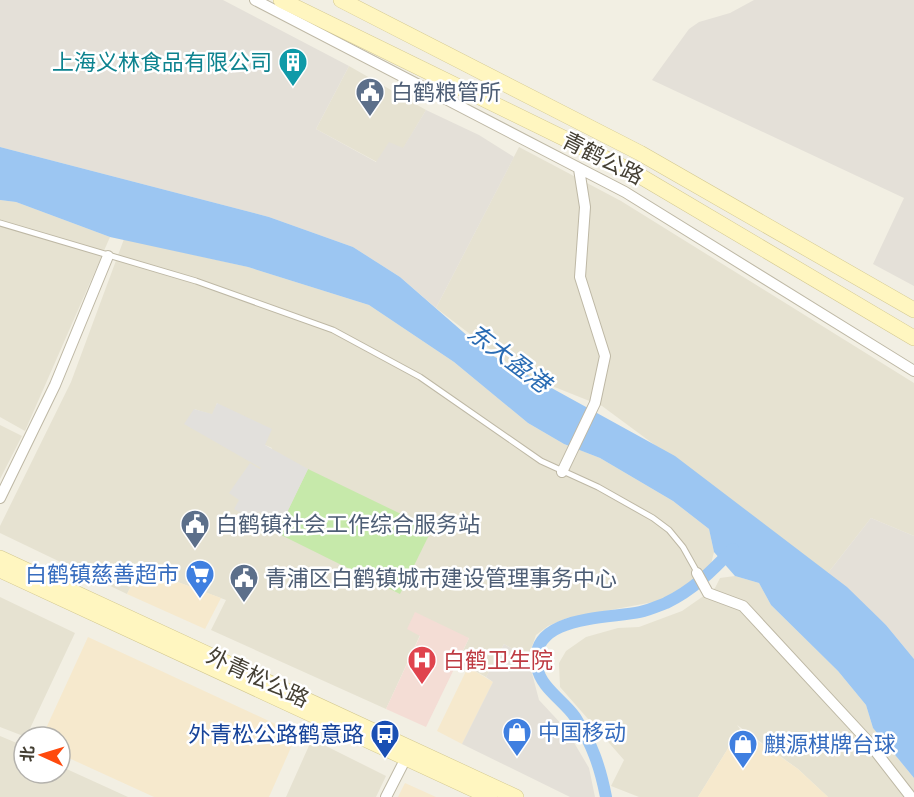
<svg xmlns="http://www.w3.org/2000/svg" width="914" height="797" font-family="'PT Sans Narrow','Noto Sans SC',sans-serif">
<style>
.residential{fill:#e6e2d1;fill-rule:evenodd}
.commercial{fill:#f6e9cd}
.industrial{fill:#e4e0d8}
.medical{fill:#f4ddd5}
.green{fill:#c6e9aa}
.parking{fill:#e2e0dc}
.water{fill:#9cc6f2}
.lines{fill:none;stroke-linecap:round;stroke-linejoin:round}
.canal{stroke:#9cc6f2;stroke-width:12}
.lane-casing{stroke:#beb8a5;stroke-width:7}
.street-casing{stroke:#beb8a5;stroke-width:12}
.secondary-casing{stroke:#d4c991;stroke-width:16}
.lane{stroke:#fff;stroke-width:5}
.street{stroke:#fff;stroke-width:10}
.secondary{stroke:#fff6c0;stroke-width:15}
.labels{text-anchor:middle;dominant-baseline:central;stroke-width:5;stroke-linejoin:round;paint-order:stroke}
.culture-label{font-size:22px;fill:#0d838f;stroke:#fff;text-anchor:end}
.service-label{font-size:22px;fill:#4e5e75;stroke:#fff;text-anchor:start}
.street-label{font-size:22px;fill:#443f33;stroke:#fff}
.shop-label{font-size:22px;fill:#366cbe;stroke:#fff;text-anchor:start}
.health-label{font-size:22px;fill:#be3a42;stroke:#fff;text-anchor:start}
.transit-label{font-size:22px;fill:#164399;stroke:#fff;text-anchor:end}
.water-label{font-size:24px;font-style:italic;fill:#296bb3;stroke:#fff}
</style>
<rect width="100%" height="100%" fill="#f2efe3"/>
<path class="residential" d="M 349,66 L 426,110 L 403,149 L 377,162 L 316,129 Z
M 519,147 L 621,201 L 914,383 L 914,536 L 871,518 L 828,573 L 602,406 L 522,374 L 436,308 Z
M 0,200 L 16,202 L 110,237 L 25,431 L 0,417 Z
M 124,239 L 248,267 L 369,305 L 454,362 L 528,423 L 564,444 L 600,458 L 673,501 L 709,529 L 714,552 L 710,568 L 695,581 L 659,601 L 567,618 L 548,626 L 536,635 L 528,658 L 504,644 L 486,677 L 458,662 L 469,638 L 420,635 L 386,709 L 211,630 L 226,600 L 140,568 L 127,594 L 0,533 L 0,526 L 71,382 ZM 217,403 L 265,445 L 272,448 L 261,467 L 250,461 L 194,409 L 213,415 Z
M 0,425 L 22,436 L 0,479 Z
M 735,576 L 759,583 L 771,605 L 838,671 L 866,705 L 873,728 L 914,778 L 914,797 L 828,797 L 798,769 L 737,725 L 740,729 L 698,797 L 639,797 L 611,786 L 624,760 L 560,687 L 559,663 L 566,651 L 586,637 L 618,628 L 639,627 L 682,611 L 715,588 L 720,578 Z
M 0,597 L 75,633 L 26,737 L 0,727 Z
M 0,736 L 24,746 L 24,773 L 60,773 L 60,766 L 128,797 L 0,797 Z
M 312,739 L 386,776 L 376,797 L 286,797 Z"/>
<path class="commercial" d="M 140,568 L 221,598 L 205,629 L 127,594 Z
M 88,637 L 297,734 L 269,797 L 154,797 L 60,754 L 60,737 L 42,737 Z
M 468,667 L 493,682 L 462,744 L 437,731 Z
M 740,729 L 798,769 L 828,797 L 698,797 Z
M 405,783 L 436,797 L 398,797 Z"/>
<path class="industrial" d="M 0,0 L 223,0 L 349,66 L 316,129 L 376,162 L 389,142 L 403,148 L 426,110 L 479,135 L 514,157 L 436,308 L 400,277 L 353,247 L 269,217 L 0,147 Z
M 754,0 L 914,0 L 914,286 L 873,264 L 904,198 L 652,80 L 689,29 L 699,22 L 730,13 Z
M 871,518 L 914,536 L 914,659 L 886,625 L 828,573 Z
M 504,644 L 528,658 L 539,700 L 566,729 L 589,768 L 595,797 L 570,797 L 462,744 L 493,682 L 486,677 Z"/>
<path class="medical" d="M 415,612 L 469,638 L 426,727 L 386,709 L 420,636 L 407,629 Z"/>
<path class="green" d="M 308,469 L 432,529 L 400,594 L 277,533 Z"/>
<path class="parking" d="M 217,403 L 272,429 L 265,445 L 308,469 L 277,533 L 260,524 L 265,515 L 259,512 L 253,520 L 234,509 L 239,500 L 229,493 L 250,463 L 260,469 L 261,468 L 184,424 L 194,409 L 212,414 Z"/>
<path class="water" d="M 0,147 L 269,217 L 353,247 L 400,277 L 486,352 L 675,456 L 847,587 L 886,625 L 914,659 L 914,778 L 873,728 L 866,705 L 838,671 L 771,605 L 759,583 L 735,576 L 714,552 L 709,529 L 673,501 L 600,458 L 564,444 L 528,423 L 454,362 L 369,305 L 248,267 L 110,237 L 16,202 L 0,200 Z"/>
<g class="lines">
<path class="canal" d="M 606,797 C 600,766 592,744 575,717 C 563,700 541,688 537,667 C 528,615 607,619 640,612 C 649,610 658,606 666,603 C 693,590 712,571 733,549"/>
<g class="lane-casing">
<path id="lane" d="M 0,223 L 196,281 L 333,330 L 420,377 L 541,461 L 598,487 L 653,518 L 669,530 L 683,547 L 697,572"/>
</g>
<g class="street-casing">
<path id="street" d="M 255,0 L 625,192 L 914,371
M 562,472 L 595,403 L 605,356 L 580,277 L 585,207 L 579,169
M 0,498 L 55,385 L 108,256
M 697,573 L 708,593 L 743,606 L 866,739 L 911,797
M 386,797 L 409,752"/>
</g>
<g class="secondary-casing">
<path id="secondary" d="M 281,0 L 635,173 L 914,338
M 341,0 L 640,153 L 914,310
M 0,558 L 516,797
M 0,570 L 490,797"/>
</g>
<use href="#lane" class="lane"/>
<use href="#street" class="street"/>
<use href="#secondary" class="secondary"/>
</g>
<defs>
<g id="building-pin" transform="scale(1.5)"><path d="M0 17L-7.5 6A9.5 9.5 0 1 1 7.5 6Z" fill="#0f9aa8" stroke="#fff"/><path d="M-4-6H4V6H1V3H-1V6H-4ZM-2.5-4.3h1.7v1.8h-1.7ZM.8-4.3h1.7v1.8H.8ZM-2.5-1h1.7V.8h-1.7ZM.8-1h1.7V.8H.8Z" fill="#fff"/></g>
<g id="civic-pin" transform="scale(1.5)"><path d="M0 17L-7.5 6A9.5 9.5 0 1 1 7.5 6Z" fill="#5c6f8a" stroke="#fff"/><path d="M-.6-6.5H3V-4.5H.6V-3L4-1V1h2V6H-6V1h2V-1L-.6-3ZM-1.2 2.5V6h2.4V2.5Z" fill="#fff"/></g>
<g id="supermarket-pin" transform="scale(1.5)"><path d="M0 17L-7.5 6A9.5 9.5 0 1 1 7.5 6Z" fill="#3f7fe0" stroke="#fff"/><path d="M-6-5.5h2.5l.6 2H6L4.5 2H-2.5L-4.4-4H-6ZM-1.5 3.2a1.3 1.3 0 1 0 .1 0ZM3 3.2a1.3 1.3 0 1 0 .1 0Z" fill="#fff"/></g>
<g id="hospital-pin" transform="scale(1.5)"><path d="M0 17L-7.5 6A9.5 9.5 0 1 1 7.5 6Z" fill="#e0444e" stroke="#fff"/><path d="M-5-5h3v3.5h4V-5h3V5h-3V1.5h-4V5h-3Z" fill="#fff"/></g>
<g id="shop-pin" transform="scale(1.5)"><path d="M0 17L-7.5 6A9.5 9.5 0 1 1 7.5 6Z" fill="#3f7fe0" stroke="#fff"/><path d="M-5-2.5h2.3a2.7 3.5 0 0 1 5.4 0H5L5.5 6h-11ZM-1.5-2.5h3a1.5 2.3 0 0 0-3 0Z" fill="#fff"/></g>
<g id="bus-pin" transform="scale(1.5)"><path d="M0 17L-7.5 6A9.5 9.5 0 1 1 7.5 6Z" fill="#1a4fb4" stroke="#fff"/><path d="M-5-6H5V4H4V6H2V4H-2V6H-4V4H-5ZM-3.5-4V0h7V-4ZM-3.5 1.2v1.5H-2V1.2ZM2 1.2v1.5H3.5V1.2Z" fill="#fff"/></g>
</defs>
<g fill-rule="evenodd">
<use href="#building-pin" x="293" y="62"/>
<use href="#civic-pin" x="370" y="92"/>
<use href="#civic-pin" x="195" y="524"/>
<use href="#supermarket-pin" x="200" y="574"/>
<use href="#civic-pin" x="244" y="578"/>
<use href="#hospital-pin" x="422" y="660"/>
<use href="#shop-pin" x="517" y="732"/>
<use href="#bus-pin" x="385" y="734"/>
<use href="#shop-pin" x="743" y="744"/>
</g>
<g class="labels">
<g class="culture-label">
<text x="272" y="62">上海义林食品有限公司</text>
</g>
<g class="service-label">
<text x="391" y="92">白鹤粮管所</text>
<text x="216" y="524">白鹤镇社会工作综合服务站</text>
<text x="265" y="578">青浦区白鹤镇城市建设管理事务中心</text>
</g>
<g class="street-label">
<text transform="translate(603 158) rotate(27)">青鹤公路</text>
<text transform="translate(258 677) rotate(25)">外青松公路</text>
</g>
<g class="shop-label">
<text x="179" y="574" text-anchor="end">白鹤镇慈善超市</text>
<text x="538" y="732">中国移动</text>
<text x="764" y="744">麒源棋牌台球</text>
</g>
<g class="health-label">
<text x="443" y="660">白鹤卫生院</text>
</g>
<g class="transit-label">
<text x="364" y="734">外青松公路鹤意路</text>
</g>
<g class="water-label">
<text transform="translate(509 358) rotate(37)">东大盈港</text>
</g>
</g>
<g transform="translate(42 755) rotate(274)"><circle r="28" fill="#ffffff" stroke="#b4b2ad" stroke-width="1.5"/>
<path d="M0-4.5L10 22L0 15L-10 22Z" fill="#ff4a0d"/>
<text y="-9" font-size="16" font-weight="bold" text-anchor="middle" fill="#443f33">北</text>
</g>
</svg>
